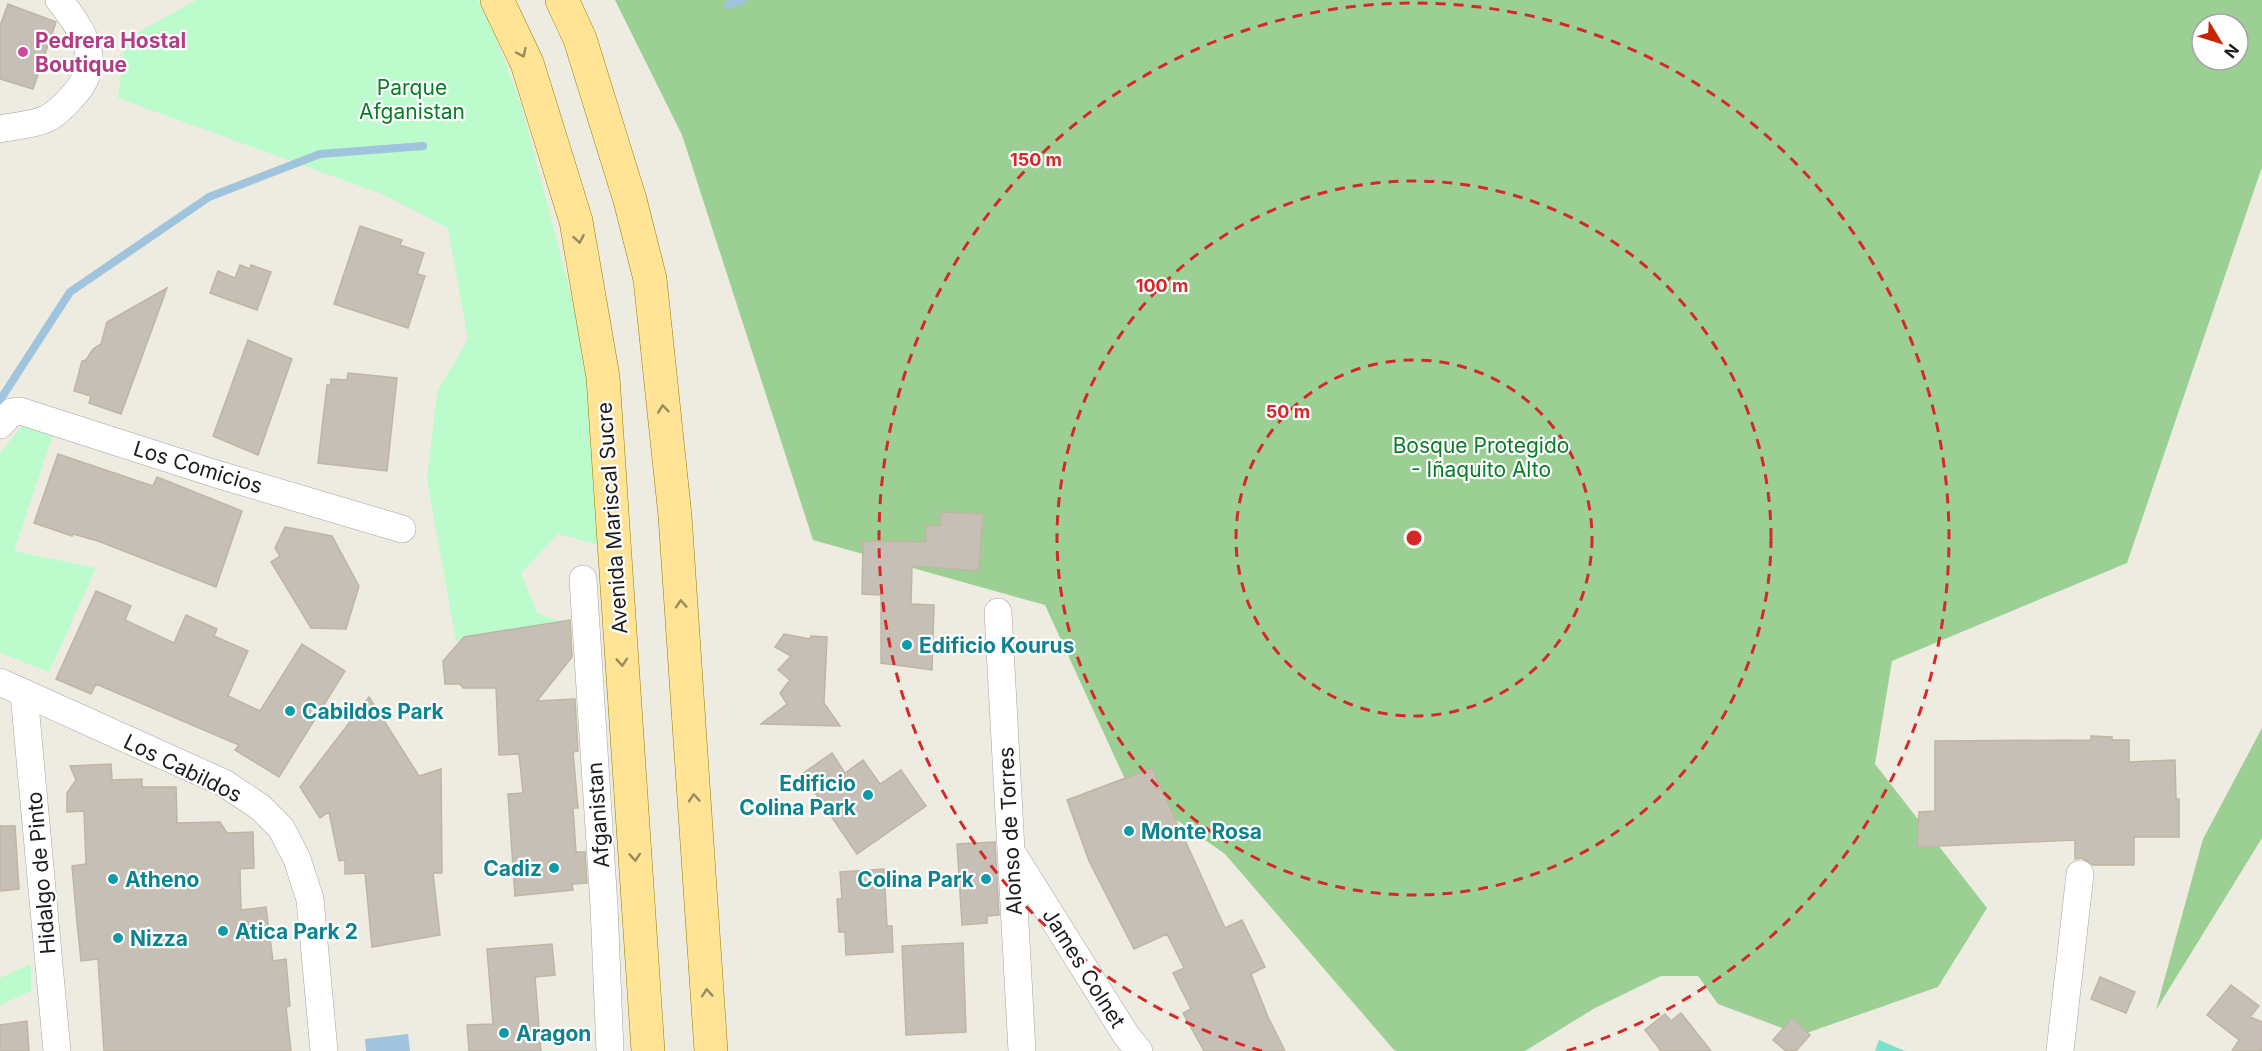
<svg xmlns="http://www.w3.org/2000/svg" width="2262" height="1051" font-family="Inter,sans-serif">
<style>
.forest{fill:#9bcf94;fill-rule:evenodd}
.park{fill:#bbfbcc}
.pitch{fill:#7ce1cc}
.water{fill:#a0c4de}
.lines{fill:none;stroke-linecap:round;stroke-linejoin:round}
.stream{stroke:#a0c4de;stroke-width:8}
.building{fill:#c6bfb5;stroke:#c0b5a3;stroke-width:1.5}
.minor-casing{stroke:#a3a3a3;stroke-width:28}
.primary-casing{stroke:#947e00;stroke-width:34}
.minor{stroke:#fff;stroke-width:27}
.primary{stroke:#ffe496;stroke-width:33}
.oneway{stroke:#998a5f}
.ring{fill:none;stroke:#d62828;stroke-width:3;stroke-dasharray:10 8}
.hotel-dot{fill:#d1479c;stroke:#fff;stroke-width:2}
.culture-dot{fill:#0f9aa8;stroke:#fff;stroke-width:2}
.labels{text-anchor:middle;dominant-baseline:central;stroke-width:4.5;stroke-linejoin:round;paint-order:stroke}
.hotel-label{font-size:21px;font-weight:bold;fill:#b23c85;stroke:#fff;text-anchor:start}
.park-label{font-size:21px;fill:#087d26;stroke:#fff}
.street-label{font-size:21px;fill:#1c1c1c;stroke:#fff}
.culture-label{font-size:21px;font-weight:bold;fill:#0d838f;stroke:#fff;text-anchor:start}
.centre{fill:#d62828;stroke:#fff;stroke-width:3}
.ring-label{font-size:18px;text-anchor:middle;font-weight:bold;fill:#d62828;stroke:#fff;stroke-width:4.5;stroke-linejoin:round;paint-order:stroke}
</style>
<rect width="100%" height="100%" fill="#eeece1"/>
<path class="forest" d="M 615,0 L 2262,0 L 2262,167 L 2127,563 L 1892,661 L 1875,764 L 1987,908 L 1938,987 L 1801,1035 L 1718,1004 L 1698,976 L 1661,976 L 1595,1008 L 1525,1051 L 1397,1051 L 1394,1050 L 1225,854 L 1128,786 L 1045,605 L 813,540 L 682,135 ZM 2202,24 L 2238,24 L 2238,60 L 2202,60 Z
M 2262,728 L 2262,838 L 2156,1010 L 2203,839 Z"/>
<path class="park" d="M 197,0 L 478,0 L 495,36 L 522,107 L 582,338 L 612,548 L 558,534 L 521,573 L 537,613 L 559,621 L 528,633 L 481,636 L 456,641 L 427,479 L 437,392 L 468,339 L 448,228 L 382,194 L 118,98 L 125,39 Z
M 28,417 L 55,428 L 14,551 L 96,568 L 49,672 L 0,653 L 0,454 Z
M 31,964 L 31,991 L 0,1005 L 0,978 Z"/>
<path class="pitch" d="M 1879,1040 L 1905,1051 L 1875,1051 Z"/>
<path class="water" d="M 408,1034 L 410,1051 L 366,1051 L 365,1039 Z"/>
<g class="lines">
<path class="stream" d="M 728,5 L 742,0
M 0,400 L 70,292 L 209,197 L 320,154 L 423,146"/>
</g>
<path class="building" d="M 8,4 L 56,22 L 33,89 L 0,79 L 0,26 Z
M 360,226 L 402,240 L 400,245 L 424,253 L 417,274 L 425,276 L 408,328 L 334,304 Z
M 240,265 L 250,269 L 251,265 L 271,272 L 257,310 L 210,293 L 218,271 L 235,278 Z
M 167,288 L 121,414 L 89,403 L 91,396 L 74,391 L 82,361 L 86,360 L 93,349 L 101,344 L 107,322 Z
M 248,340 L 292,359 L 258,455 L 213,436 Z
M 348,373 L 397,378 L 387,471 L 318,463 L 327,385 L 331,385 L 331,379 L 347,380 Z
M 58,454 L 153,486 L 157,477 L 242,511 L 216,587 L 98,541 L 73,534 L 72,536 L 34,523 Z
M 941,512 L 983,514 L 979,571 L 912,566 L 911,604 L 934,605 L 932,670 L 881,663 L 881,595 L 862,594 L 863,541 L 925,542 L 926,525 L 940,526 Z
M 285,527 L 332,536 L 359,586 L 346,629 L 311,628 L 271,562 L 280,556 L 275,548 Z
M 96,591 L 131,606 L 125,620 L 174,643 L 186,615 L 217,629 L 214,636 L 248,651 L 228,696 L 260,711 L 302,644 L 345,671 L 279,777 L 235,750 L 239,745 L 96,684 L 91,694 L 56,679 Z
M 570,620 L 572,657 L 537,701 L 575,699 L 578,751 L 573,752 L 578,808 L 573,808 L 576,852 L 585,852 L 587,883 L 572,884 L 573,890 L 515,896 L 508,794 L 523,793 L 519,754 L 499,755 L 496,688 L 463,688 L 460,684 L 445,684 L 443,661 L 464,637 Z
M 784,634 L 810,639 L 811,636 L 827,637 L 824,703 L 840,726 L 761,724 L 787,704 L 780,693 L 790,680 L 778,670 L 791,656 L 775,647 Z
M 369,697 L 419,776 L 441,769 L 442,873 L 433,873 L 440,935 L 372,947 L 365,873 L 345,874 L 345,860 L 339,861 L 329,812 L 320,818 L 300,787 Z
M 2091,736 L 2112,737 L 2112,740 L 2129,740 L 2129,762 L 2175,760 L 2176,799 L 2179,799 L 2179,837 L 2134,837 L 2134,865 L 2093,865 L 2082,858 L 2075,859 L 2075,840 L 1917,847 L 1919,812 L 1935,811 L 1935,741 L 2091,740 Z
M 832,753 L 845,773 L 863,760 L 880,784 L 901,770 L 926,806 L 857,854 L 802,774 Z
M 111,764 L 112,780 L 142,779 L 142,787 L 176,787 L 177,823 L 220,822 L 227,833 L 253,832 L 254,868 L 240,869 L 241,910 L 266,907 L 273,961 L 286,959 L 290,1006 L 286,1007 L 291,1051 L 104,1051 L 98,959 L 81,961 L 77,923 L 72,866 L 86,864 L 84,811 L 67,812 L 67,793 L 76,780 L 70,766 Z
M 1152,768 L 1225,928 L 1242,920 L 1265,967 L 1251,974 L 1268,1017 L 1285,1051 L 1204,1051 L 1183,1013 L 1191,1009 L 1173,973 L 1184,968 L 1167,934 L 1134,949 L 1089,861 L 1067,800 Z
M 0,826 L 15,826 L 19,889 L 0,891 Z
M 995,842 L 999,915 L 987,916 L 987,923 L 962,925 L 957,844 Z
M 884,869 L 887,926 L 892,926 L 893,952 L 846,955 L 845,932 L 839,932 L 837,899 L 842,899 L 840,872 Z
M 963,943 L 966,1032 L 906,1035 L 902,946 Z
M 552,944 L 555,975 L 535,977 L 541,1051 L 469,1051 L 467,1025 L 493,1024 L 487,949 Z
M 2100,977 L 2135,992 L 2126,1013 L 2091,999 Z
M 2231,985 L 2259,1006 L 2250,1017 L 2262,1022 L 2262,1051 L 2232,1051 L 2239,1040 L 2207,1015 Z
M 1681,1013 L 1711,1051 L 1661,1051 L 1645,1030 L 1665,1014 L 1671,1021 Z
M 1792,1018 L 1810,1035 L 1796,1051 L 1786,1051 L 1773,1040 Z
M 27,1021 L 29,1051 L 0,1051 L 0,1025 Z"/>
<g class="lines">
<g class="minor-casing">
<path id="minor" d="M 0,129 C 14,126 33,125 46,119 C 55,115 64,106 71,98 C 106,63 84,32 59,0
M 0,425 L 12,412 L 20,411 L 213,473 L 402,529
M 583,579 L 604,906 L 610,1051
M 998,612 L 1022,1051
M 0,682 L 224,783 L 260,807 L 281,828 L 297,859 L 310,899 L 324,1051
M 24,694 L 57,1051
M 1014,856 L 1126,1035 L 1139,1051
M 2060,1051 L 2080,874"/>
</g>
<g class="primary-casing">
<path id="primary" d="M 497,0 L 527,63 L 576,221 L 603,377 L 648,1051
M 562,0 L 580,39 L 630,200 L 650,279 L 675,516 L 711,1051"/>
</g>
<use href="#minor" class="minor"/>
<use href="#primary" class="primary"/>
</g>
<defs><path id="oneway-chevron" d="M-2-3.5L2.5 0L-2 3.5" fill="none" stroke-width="1.6" stroke-linecap="round" stroke-linejoin="round" transform="scale(1.5)"/></defs>
<g class="oneway">
<use href="#oneway-chevron" transform="translate(522 53) rotate(65)"/>
<use href="#oneway-chevron" transform="translate(579 239) rotate(80)"/>
<use href="#oneway-chevron" transform="translate(663 409) rotate(-96)"/>
<use href="#oneway-chevron" transform="translate(681 604) rotate(-94)"/>
<use href="#oneway-chevron" transform="translate(622 662) rotate(86)"/>
<use href="#oneway-chevron" transform="translate(694 798) rotate(-94)"/>
<use href="#oneway-chevron" transform="translate(635 857) rotate(86)"/>
<use href="#oneway-chevron" transform="translate(707 993) rotate(-94)"/>
</g>
<g class="ring">
<circle cx="1414" cy="538" r="178"/>
<circle cx="1414" cy="538" r="357"/>
<path d="M1262 1051A535 535 0 1 1 1566 1051"/>
</g>
<circle class="hotel-dot" cx="23" cy="52" r="6"/>
<g class="culture-dot">
<circle cx="907" cy="645" r="6"/>
<circle cx="290" cy="711" r="6"/>
<circle cx="868" cy="795" r="6"/>
<circle cx="1129" cy="831" r="6"/>
<circle cx="554" cy="868" r="6"/>
<circle cx="113" cy="879" r="6"/>
<circle cx="986" cy="879" r="6"/>
<circle cx="223" cy="931" r="6"/>
<circle cx="118" cy="938" r="6"/>
<circle cx="504" cy="1033" r="6"/>
</g>
<g class="labels">
<g class="hotel-label">
<text x="35" y="40">Pedrera Hostal<tspan x="35" dy="24">Boutique</tspan></text>
</g>
<g class="park-label">
<text x="412" y="87">Parque<tspan x="412" dy="24">Afganistan</tspan></text>
<text x="1481" y="445">Bosque Protegido<tspan x="1481" dy="24">- Iñaquito Alto</tspan></text>
</g>
<g class="street-label">
<text transform="translate(198 467) rotate(17)">Los Comicios</text>
<text transform="translate(612 518) rotate(-94)">Avenida Mariscal Sucre</text>
<text transform="translate(183 768) rotate(26)">Los Cabildos</text>
<text transform="translate(598 815) rotate(-94)">Afganistan</text>
<text transform="translate(1010 831) rotate(-93)">Alonso de Torres</text>
<text transform="translate(41 873) rotate(-95)">Hidalgo de Pinto</text>
<text transform="translate(1084 968) rotate(58)">James Colnet</text>
</g>
<g class="culture-label">
<text x="919" y="645">Edificio Kourus</text>
<text x="302" y="711">Cabildos Park</text>
<text x="856" y="783" text-anchor="end">Edificio<tspan x="856" dy="24">Colina Park</tspan></text>
<text x="1141" y="831">Monte Rosa</text>
<text x="542" y="868" text-anchor="end">Cadiz</text>
<text x="125" y="879">Atheno</text>
<text x="974" y="879" text-anchor="end">Colina Park</text>
<text x="235" y="931">Atica Park 2</text>
<text x="130" y="938">Nizza</text>
<text x="516" y="1033">Aragon</text>
</g>
</g>
<circle cx="1414" cy="538" r="9" class="centre"/>
<g class="ring-label">
<text x="1036" y="166">150 m</text>
<text x="1162" y="292">100 m</text>
<text x="1288" y="418">50 m</text>
</g>
<g transform="translate(2220 42) rotate(128)"><circle r="28" fill="#ffffff" stroke="#a4a4a4" stroke-width="1.5"/>
<path d="M0-4.5L10 22L0 15L-10 22Z" fill="#c82400"/>
<text y="-9" font-size="16" font-weight="bold" text-anchor="middle" fill="#1c1c1c">N</text>
</g>
</svg>
